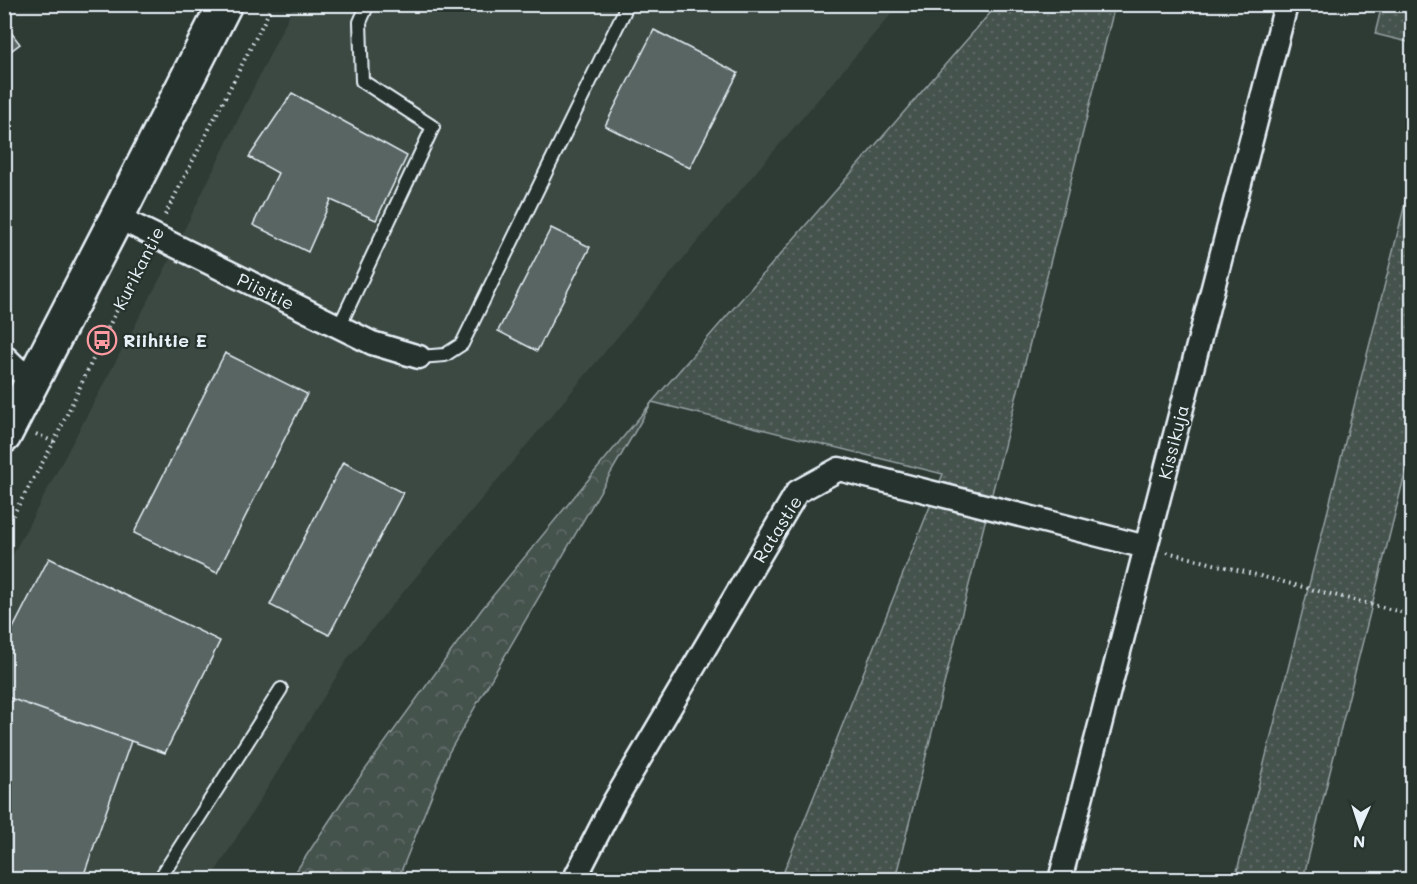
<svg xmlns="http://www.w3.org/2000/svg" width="1417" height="884" font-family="Mali,sans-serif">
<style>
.built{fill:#3b4843}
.forest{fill:url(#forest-crowns);stroke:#96a2a3;stroke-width:1.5}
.park{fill:url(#park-dots);stroke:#96a2a3;stroke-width:1.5}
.building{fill:#596563;stroke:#e8f1f8;stroke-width:1.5}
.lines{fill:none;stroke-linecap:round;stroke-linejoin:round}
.lane-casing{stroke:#e8f1f8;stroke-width:16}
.street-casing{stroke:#e8f1f8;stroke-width:27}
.secondary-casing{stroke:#e8f1f8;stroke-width:38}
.path{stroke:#e8f1f8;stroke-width:4;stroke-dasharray:1.5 4.5;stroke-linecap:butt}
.lane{stroke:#26332d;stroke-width:12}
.street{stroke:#26332d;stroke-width:22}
.secondary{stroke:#26332d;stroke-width:33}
.labels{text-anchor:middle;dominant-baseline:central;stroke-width:4.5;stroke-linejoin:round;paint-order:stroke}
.street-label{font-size:18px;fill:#e8f1f8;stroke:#26332d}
.poi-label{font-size:18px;font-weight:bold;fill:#e8f1f8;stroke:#26332d;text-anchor:start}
</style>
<defs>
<pattern id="forest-crowns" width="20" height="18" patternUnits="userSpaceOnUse" patternTransform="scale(1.5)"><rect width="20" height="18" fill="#45524e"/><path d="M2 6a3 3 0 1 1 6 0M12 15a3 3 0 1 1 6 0" fill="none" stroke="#606b68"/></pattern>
<pattern id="park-dots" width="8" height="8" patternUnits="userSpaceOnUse" patternTransform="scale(1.5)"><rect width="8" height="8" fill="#45524e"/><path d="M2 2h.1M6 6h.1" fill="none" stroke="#606b68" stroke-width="1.8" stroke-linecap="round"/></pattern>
</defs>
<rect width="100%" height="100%" fill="#2e3b35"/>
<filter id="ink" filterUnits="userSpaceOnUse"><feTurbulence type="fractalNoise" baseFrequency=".0167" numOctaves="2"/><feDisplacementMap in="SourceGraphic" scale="12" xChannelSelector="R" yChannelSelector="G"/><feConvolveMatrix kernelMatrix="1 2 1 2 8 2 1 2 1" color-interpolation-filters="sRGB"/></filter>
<g filter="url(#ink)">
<path class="built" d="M 294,5 L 899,5 L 761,166 L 348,658 L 211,879 L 5,880 L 5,569 L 164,271 Z"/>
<path class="forest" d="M 652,402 L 449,752 L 398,879 L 291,879 L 341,803 L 482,609 Z"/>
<path class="park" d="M 997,5 L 1115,5 L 895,879 L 803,879 L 784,871 L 943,474 L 652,402 Z
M 1382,5 L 1412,5 L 1412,43 L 1375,34 Z
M 1412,176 L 1412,446 L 1303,879 L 1235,879 Z"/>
<path class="building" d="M 4,23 L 20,44 L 4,56 Z
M 654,30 L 738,73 L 690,168 L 605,126 Z
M 292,93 L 407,156 L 376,220 L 331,200 L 308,252 L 253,225 L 278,173 L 249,157 Z
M 551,228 L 590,247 L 537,351 L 498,331 Z
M 225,353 L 307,394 L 217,573 L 134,533 Z
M 343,462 L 403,493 L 329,635 L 270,605 Z
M 49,558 L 220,641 L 165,753 L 4,696 L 4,646 Z
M 4,696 L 131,741 L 82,880 L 4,880 Z"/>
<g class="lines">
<g class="lane-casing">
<path id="lane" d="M 339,327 L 433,127 L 362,81 L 360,22 L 368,4
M 419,357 L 445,355 L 462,344 L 624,12 L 625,4
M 159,880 L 281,689"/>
</g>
<g class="street-casing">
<path id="street" d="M 117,217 L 372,343 L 419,357
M 4,356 L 32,383
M 574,880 L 614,802 L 797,492 L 839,469 L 1146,547
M 1060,880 L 1286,5"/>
</g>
<g class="secondary-casing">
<path id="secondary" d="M 4,436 L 117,217 L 225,4"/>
</g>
<path class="path" d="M 165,215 L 273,4
M 36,434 L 54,442
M 4,531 L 54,442 L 102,340 L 145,254
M 1167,552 L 1412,615"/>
<use href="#lane" class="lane"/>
<use href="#street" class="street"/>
<use href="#secondary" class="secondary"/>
</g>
</g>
<defs>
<g id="bus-ring" transform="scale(1.5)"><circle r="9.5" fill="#26332d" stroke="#ff9aa2" stroke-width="1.5"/><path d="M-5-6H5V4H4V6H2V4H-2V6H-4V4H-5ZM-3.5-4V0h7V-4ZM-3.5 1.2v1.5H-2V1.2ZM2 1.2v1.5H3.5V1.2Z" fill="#ff9aa2"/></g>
</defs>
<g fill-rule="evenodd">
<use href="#bus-ring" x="102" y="340"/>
</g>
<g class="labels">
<g class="street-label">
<text transform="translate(138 268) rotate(-63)">Kurikantie</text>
<text transform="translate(266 291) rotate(26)">Piisitie</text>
<text transform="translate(1173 442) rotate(-76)">Kissikuja</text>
<text transform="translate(777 529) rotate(-58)">Ratastie</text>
</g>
<g class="poi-label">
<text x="123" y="340">Riihitie E</text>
</g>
</g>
<rect width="1417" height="884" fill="none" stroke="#26332d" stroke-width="24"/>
<rect x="12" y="12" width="1393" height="860" fill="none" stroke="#e8f1f8" stroke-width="2" filter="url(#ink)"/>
<g transform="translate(1360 827) rotate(183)" stroke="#26332d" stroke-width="4.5" paint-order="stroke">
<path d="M0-4.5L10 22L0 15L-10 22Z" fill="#e8f1f8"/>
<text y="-9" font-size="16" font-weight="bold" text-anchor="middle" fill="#e8f1f8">N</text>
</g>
</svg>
